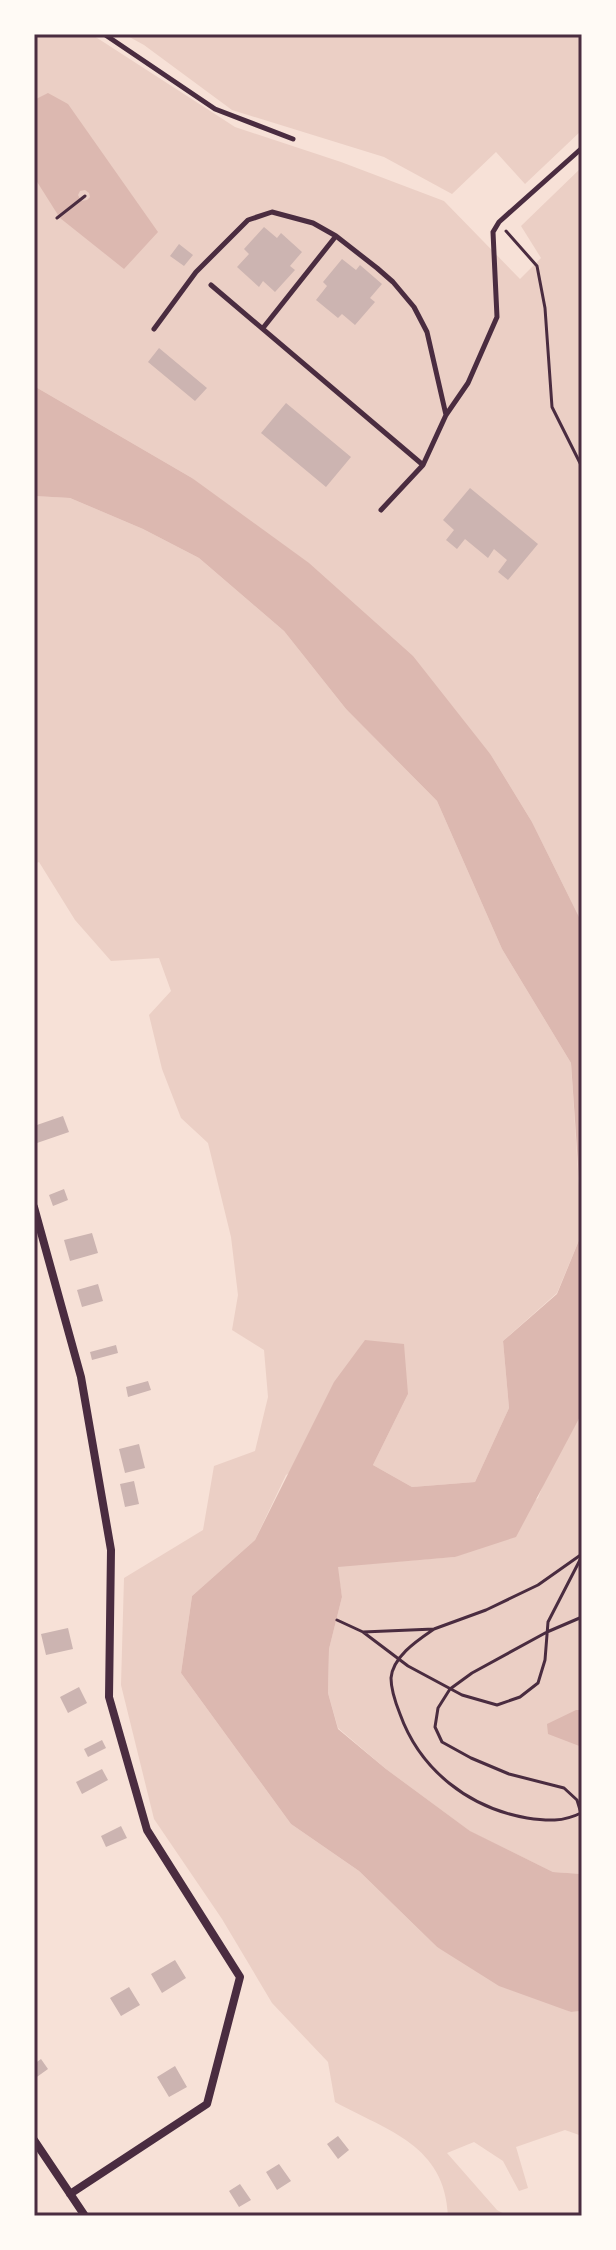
<svg xmlns="http://www.w3.org/2000/svg" width="616" height="2250" font-family="Montserrat,sans-serif">
<style>
.green{fill:#ebcfc5}
.water{fill:#dcb8b0}
.building{fill:#ccb4b1}
.lines{fill:none;stroke-linecap:round;stroke-linejoin:round}
.path{stroke:#4a2c40;stroke-width:3}
.service{stroke:#4a2c40;stroke-width:5}
.minor{stroke:#4a2c40;stroke-width:8}
.neatline{fill:none;stroke:#4a2c40;stroke-width:3}
</style>
<rect width="100%" height="100%" fill="#f7e1d7"/>
<path class="green" d="M 34,34 L 91,34 L 235,127 L 341,162 L 444,201 L 520,279 L 541,258 L 521,226 L 582,167 L 582,923 L 532,822 L 491,755 L 192,478 L 34,386 Z
M 124,34 L 582,34 L 582,130 L 525,184 L 496,152 L 452,194 L 384,157 L 232,110 L 144,45 Z
M 34,496 L 70,498 L 143,529 L 199,558 L 284,631 L 346,709 L 437,801 L 502,949 L 571,1063 L 582,1233 L 557,1293 L 503,1341 L 509,1408 L 475,1482 L 412,1487 L 373,1465 L 408,1394 L 286,1475 L 255,1540 L 192,1596 L 181,1673 L 291,1824 L 359,1871 L 437,1947 L 571,2012 L 582,2011 L 582,2136 L 565,2130 L 516,2147 L 528,2188 L 519,2191 L 503,2161 L 474,2142 L 447,2153 L 497,2210 L 508,2216 L 448,2216 C 445,2145 388,2131 335,2102 L 328,2062 L 272,2003 L 222,1919 L 154,1819 L 121,1685 L 124,1578 L 203,1530 L 214,1466 L 255,1451 L 268,1397 L 264,1350 L 232,1330 L 238,1295 L 231,1237 L 208,1143 L 181,1118 L 162,1069 L 149,1015 L 171,991 L 159,958 L 111,961 L 75,920 L 39,862 L 34,864 Z
M 582,1413 L 582,1874 L 553,1872 L 471,1832 L 386,1769 L 338,1728 L 328,1693 L 329,1649 L 342,1597 L 337,1566 L 455,1557 L 538,1498 L 546,1477 Z"/>
<path class="water" d="M 48,93 L 68,104 L 158,232 L 124,269 L 60,218 L 81,201 L 87,200 L 90,197 L 89,193 L 85,190 L 80,191 L 78,195 L 80,199 L 58,215 L 34,177 L 34,100 Z
M 34,386 L 192,478 L 309,563 L 413,656 L 491,755 L 532,822 L 582,923 L 582,1222 L 571,1063 L 502,949 L 437,801 L 346,709 L 284,631 L 199,558 L 143,529 L 70,498 L 34,496 Z
M 582,1233 L 582,1413 L 516,1537 L 455,1557 L 338,1567 L 342,1597 L 329,1649 L 328,1693 L 338,1729 L 386,1769 L 470,1831 L 553,1872 L 582,1874 L 582,2011 L 571,2012 L 499,1986 L 437,1947 L 359,1871 L 291,1824 L 181,1673 L 192,1596 L 255,1540 L 334,1382 L 365,1340 L 404,1344 L 408,1394 L 373,1465 L 412,1487 L 475,1482 L 509,1408 L 503,1341 L 557,1294 Z
M 576,1710 L 582,1710 L 582,1747 L 548,1734 L 547,1724 Z"/>
<path class="building" d="M 264,227 L 277,238 L 281,233 L 302,252 L 290,266 L 295,270 L 275,292 L 263,281 L 259,287 L 237,267 L 249,254 L 244,249 Z
M 179,244 L 193,255 L 184,266 L 170,256 Z
M 342,259 L 356,270 L 360,265 L 382,284 L 370,298 L 375,302 L 355,325 L 342,314 L 338,318 L 316,300 L 327,286 L 323,282 Z
M 159,348 L 207,388 L 195,401 L 148,362 Z
M 286,403 L 351,457 L 326,487 L 261,433 Z
M 470,488 L 538,544 L 508,580 L 498,572 L 507,560 L 494,549 L 488,558 L 465,539 L 457,549 L 446,540 L 454,530 L 443,520 Z
M 63,1116 L 69,1132 L 37,1143 L 34,1126 Z
M 64,1189 L 68,1200 L 53,1206 L 49,1195 Z
M 92,1233 L 98,1253 L 70,1261 L 64,1240 Z
M 98,1284 L 103,1301 L 82,1307 L 77,1290 Z
M 116,1345 L 118,1353 L 92,1360 L 90,1352 Z
M 148,1381 L 151,1390 L 128,1397 L 126,1387 Z
M 139,1444 L 145,1468 L 125,1473 L 119,1449 Z
M 134,1481 L 139,1504 L 125,1507 L 120,1484 Z
M 68,1628 L 73,1649 L 46,1655 L 41,1634 Z
M 79,1687 L 87,1703 L 68,1713 L 60,1697 Z
M 102,1740 L 106,1748 L 88,1757 L 84,1749 Z
M 102,1769 L 108,1780 L 82,1794 L 76,1782 Z
M 121,1826 L 127,1838 L 106,1847 L 101,1836 Z
M 175,1960 L 186,1978 L 162,1993 L 151,1974 Z
M 129,1987 L 140,2005 L 121,2016 L 110,1998 Z
M 41,2059 L 48,2069 L 34,2079 L 34,2064 Z
M 175,2066 L 187,2087 L 169,2097 L 157,2077 Z
M 338,2136 L 349,2150 L 338,2159 L 327,2144 Z
M 279,2164 L 291,2181 L 277,2190 L 266,2172 Z
M 240,2184 L 251,2200 L 239,2207 L 229,2191 Z"/>
<g class="lines">
<path class="path" d="M 57,218 L 85,196
M 506,231 L 537,266 L 545,308 L 552,407 L 582,467
M 582,1554 L 538,1585 L 486,1610 L 434,1629 L 363,1632 L 408,1666 L 462,1695 L 497,1705 L 520,1697 L 538,1683 L 545,1660 L 548,1622 L 582,1556
M 337,1620 L 363,1632
M 434,1629 C 418,1640 393,1656 391,1678 C 391,1690 396,1704 400,1714 C 420,1770 469,1808 527,1818 C 547,1821 563,1822 581,1813 L 577,1800 L 564,1788 L 509,1774 L 471,1758 L 442,1742 L 435,1727 L 438,1708 L 450,1689 L 472,1673 L 547,1632 L 582,1617"/>
<path class="service" d="M 104,34 L 215,109 L 293,139
M 211,285 L 423,465
M 263,328 L 336,236
M 154,329 L 196,272 L 248,220 L 272,212 L 313,223 L 336,236 L 377,268 L 393,282 L 414,307 L 427,332 L 446,415
M 381,510 L 423,465 L 446,415 L 468,383 L 497,317 L 493,232 L 499,222 L 582,148"/>
<path class="minor" d="M 34,1207 L 81,1377 L 111,1550 L 109,1697 L 147,1830 L 240,1977 L 207,2104 L 70,2194
M 34,2140 L 85,2216"/>
</g>
<rect width="616" height="2250" fill="none" stroke="#fffaf5" stroke-width="72"/>
<rect x="36" y="36" width="544" height="2178" class="neatline"/>
</svg>
